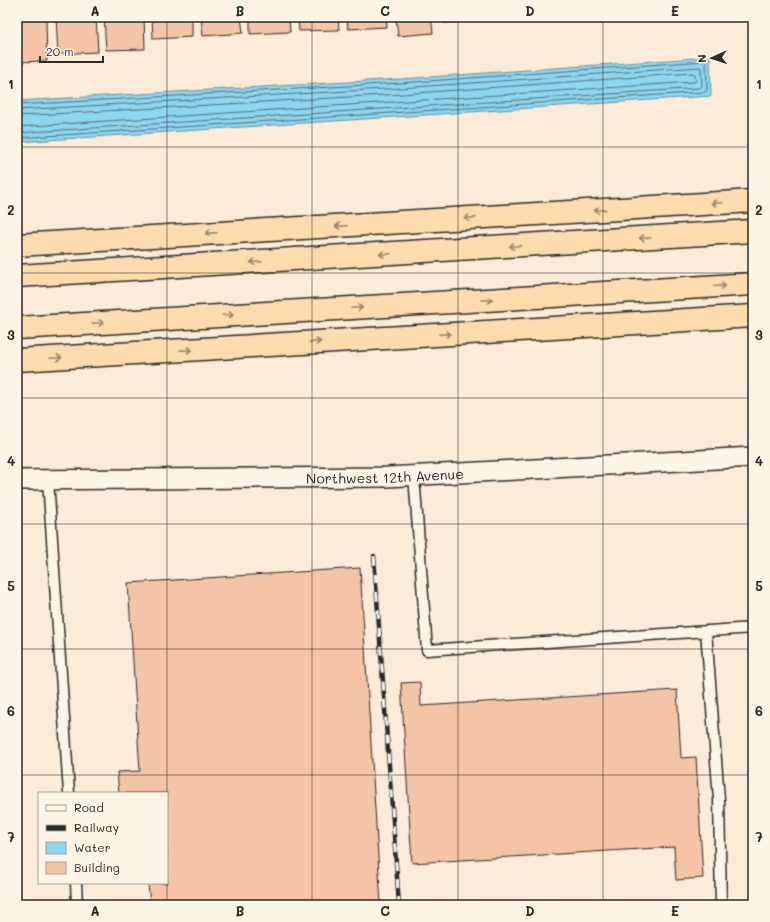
<svg xmlns="http://www.w3.org/2000/svg" width="770" height="922" font-family="Mali,sans-serif">
<style>
.water{fill:#8ed6ef;stroke:#6692a1}
.lines{fill:none;stroke-linecap:round;stroke-linejoin:round}
.shore{stroke:#536f79;stroke-width:1}
.building{fill:#f5c3a5;stroke:#2b2b2b}
.lane-casing{stroke:#2b2b2b;stroke-width:13}
.street-casing{stroke:#2b2b2b;stroke-width:22}
.highway-casing{stroke:#2b2b2b;stroke-width:25}
.lane{stroke:#fcf5e5;stroke-width:10}
.street{stroke:#fcf5e5;stroke-width:19}
.highway{stroke:#fcdcac;stroke-width:22}
.rail-casing{stroke:#2b2b2b;stroke-width:4.5}
.rail{stroke:#fcf5e5;stroke-width:3;stroke-dasharray:9;stroke-linecap:butt}
.oneway{stroke:#94846c}
.grid{fill:none;stroke:#2b2b2b;stroke-width:1;stroke-opacity:0.55}
.labels{text-anchor:middle;dominant-baseline:central;stroke-width:3.5;stroke-linejoin:round;paint-order:stroke}
.street-label{font-size:14px;fill:#2b2b2b;stroke:#fcf5e5}
.neatline{fill:none;stroke:#2b2b2b;stroke-width:1.5}
.grid-label{font-size:13px;text-anchor:middle;font-weight:bold;fill:#2b2b2b}
</style>
<rect width="100%" height="100%" fill="#fbebd8"/>
<filter id="ink" filterUnits="userSpaceOnUse"><feTurbulence type="fractalNoise" baseFrequency=".025" numOctaves="2"/><feDisplacementMap in="SourceGraphic" scale="8" xChannelSelector="R" yChannelSelector="G"/><feConvolveMatrix kernelMatrix="1 2 1 2 8 2 1 2 1" color-interpolation-filters="sRGB"/></filter>
<g filter="url(#ink)">
<path class="water" d="M 710,57 L 711,96 L 17,142 L 17,101 L 401,79 Z"/>
<g class="lines">
<path class="shore" d="M 17,105 L 401,83 L 704,61 L 706,63 L 707,90 L 705,92 L 17,138
M 17,110 L 401,88 L 699,67 L 701,68 L 702,86 L 700,88 L 17,133
M 17,116 L 402,94 L 693,73 L 695,75 L 696,81 L 694,82 L 17,127"/>
</g>
<path class="building" d="M 17,17 L 46,17 L 47,61 L 17,62 Z
M 56,17 L 96,17 L 98,52 L 58,54 Z
M 104,17 L 144,17 L 145,49 L 106,50 Z
M 152,17 L 192,17 L 192,37 L 153,39 Z
M 201,17 L 241,17 L 243,33 L 203,36 Z
M 250,17 L 289,17 L 290,32 L 250,34 Z
M 298,17 L 338,17 L 339,30 L 299,31 Z
M 347,17 L 386,17 L 387,27 L 348,29 Z
M 396,17 L 431,17 L 433,33 L 398,36 Z
M 444,17 L 483,17 L 483,20 L 444,23 Z
M 360,568 L 381,905 L 150,905 L 148,883 L 167,883 L 167,793 L 119,793 L 117,772 L 140,771 L 128,583 Z
M 420,682 L 421,706 L 677,690 L 681,758 L 696,757 L 703,878 L 676,880 L 674,847 L 412,863 L 401,683 Z"/>
<g class="lines">
<g class="lane-casing">
<path id="lane" d="M 414,475 L 427,650 L 753,628
M 48,480 L 69,793
M 706,631 L 719,799 L 721,905
M 76,883 L 77,905"/>
</g>
<g class="street-casing">
<g id="street">
<path id="s1" d="M 17,480 L 387,477 L 753,457"/>
</g>
</g>
<g class="highway-casing">
<path id="highway" d="M 17,245 L 753,201
M 17,276 L 753,231
M 17,328 L 753,284
M 17,360 L 753,316"/>
</g>
<use href="#lane" class="lane"/>
<use href="#street" class="street"/>
<use href="#highway" class="highway"/>
<g class="rail-casing">
<path id="rail" d="M 374,556 L 399,905"/>
</g>
<use href="#rail" class="rail"/>
</g>
<defs><path id="oneway-shaft" d="M-6 0H5M1.5-3L5.5 0L1.5 3" fill="none" stroke-width="1.6" stroke-linecap="round" stroke-linejoin="round"/></defs>
<g class="oneway">
<use href="#oneway-shaft" transform="translate(717 203) rotate(177)"/>
<use href="#oneway-shaft" transform="translate(600 210) rotate(177)"/>
<use href="#oneway-shaft" transform="translate(470 218) rotate(177)"/>
<use href="#oneway-shaft" transform="translate(341 226) rotate(177)"/>
<use href="#oneway-shaft" transform="translate(211 233) rotate(177)"/>
<use href="#oneway-shaft" transform="translate(645 238) rotate(177)"/>
<use href="#oneway-shaft" transform="translate(515 246) rotate(177)"/>
<use href="#oneway-shaft" transform="translate(385 254) rotate(177)"/>
<use href="#oneway-shaft" transform="translate(256 262) rotate(177)"/>
<use href="#oneway-shaft" transform="translate(720 286) rotate(-3)"/>
<use href="#oneway-shaft" transform="translate(487 300) rotate(-3)"/>
<use href="#oneway-shaft" transform="translate(357 308) rotate(-3)"/>
<use href="#oneway-shaft" transform="translate(228 315) rotate(-3)"/>
<use href="#oneway-shaft" transform="translate(98 323) rotate(-3)"/>
<use href="#oneway-shaft" transform="translate(445 334) rotate(-3)"/>
<use href="#oneway-shaft" transform="translate(315 342) rotate(-3)"/>
<use href="#oneway-shaft" transform="translate(186 350) rotate(-3)"/>
<use href="#oneway-shaft" transform="translate(56 358) rotate(-3)"/>
</g>
</g>
<path class="grid" d="M 167,17 L 167,905M 312,17 L 312,905M 458,17 L 458,905M 603,17 L 603,905M 17,147 L 753,147M 17,273 L 753,273M 17,398 L 753,398M 17,524 L 753,524M 17,649 L 753,649M 17,775 L 753,775"/>
<g class="labels">
<g class="street-label">
<text stroke="none"><textPath href="#s1" startOffset="368">Northwest 12th Avenue</textPath></text>
</g>
</g>
<rect width="770" height="922" fill="none" stroke="#fcf5e5" stroke-width="44"/>
<rect x="38" y="792" width="130" height="92" fill="#fcf5e5" stroke="#a8a49b"/>
<rect x="46" y="805" width="20" height="6" fill="#fcf5e5" stroke="#a8a49b"/>
<text x="74" y="812" font-size="12" fill="#2b2b2b">Road</text>
<rect x="46" y="825" width="20" height="6" fill="#2b2b2b" stroke="#a8a49b"/>
<text x="74" y="832" font-size="12" fill="#2b2b2b">Railway</text>
<rect x="46" y="842" width="20" height="12" fill="#8ed6ef" stroke="#a8a49b"/>
<text x="74" y="852" font-size="12" fill="#2b2b2b">Water</text>
<rect x="46" y="862" width="20" height="12" fill="#f5c3a5" stroke="#a8a49b"/>
<text x="74" y="872" font-size="12" fill="#2b2b2b">Building</text>
<g transform="translate(712 58) rotate(267)" stroke="#fcf5e5" stroke-width="3" paint-order="stroke">
<path d="M0-3L7 15L0 10L-7 15Z" fill="#2b2b2b"/>
<text y="-6" font-size="11" font-weight="bold" text-anchor="middle" fill="#2b2b2b">N</text>
</g>
<path d="M40 56v6h63v-6" fill="none" stroke="#2b2b2b" stroke-width="2"/>
<text x="46" y="56" font-size="12" fill="#2b2b2b" stroke="#fcf5e5" stroke-width="3" paint-order="stroke">20 m</text>
<rect x="22" y="22" width="726" height="878" class="neatline"/>
<g class="grid-label">
<text x="95" y="16">A</text>
<text x="240" y="16">B</text>
<text x="385" y="16">C</text>
<text x="530" y="16">D</text>
<text x="675" y="16">E</text>
<text x="11" y="89">1</text>
<text x="759" y="89">1</text>
<text x="11" y="215">2</text>
<text x="759" y="215">2</text>
<text x="11" y="340">3</text>
<text x="759" y="340">3</text>
<text x="11" y="466">4</text>
<text x="759" y="466">4</text>
<text x="11" y="591">5</text>
<text x="759" y="591">5</text>
<text x="11" y="716">6</text>
<text x="759" y="716">6</text>
<text x="11" y="842">7</text>
<text x="759" y="842">7</text>
<text x="95" y="916">A</text>
<text x="240" y="916">B</text>
<text x="385" y="916">C</text>
<text x="530" y="916">D</text>
<text x="675" y="916">E</text>
</g>
</svg>
